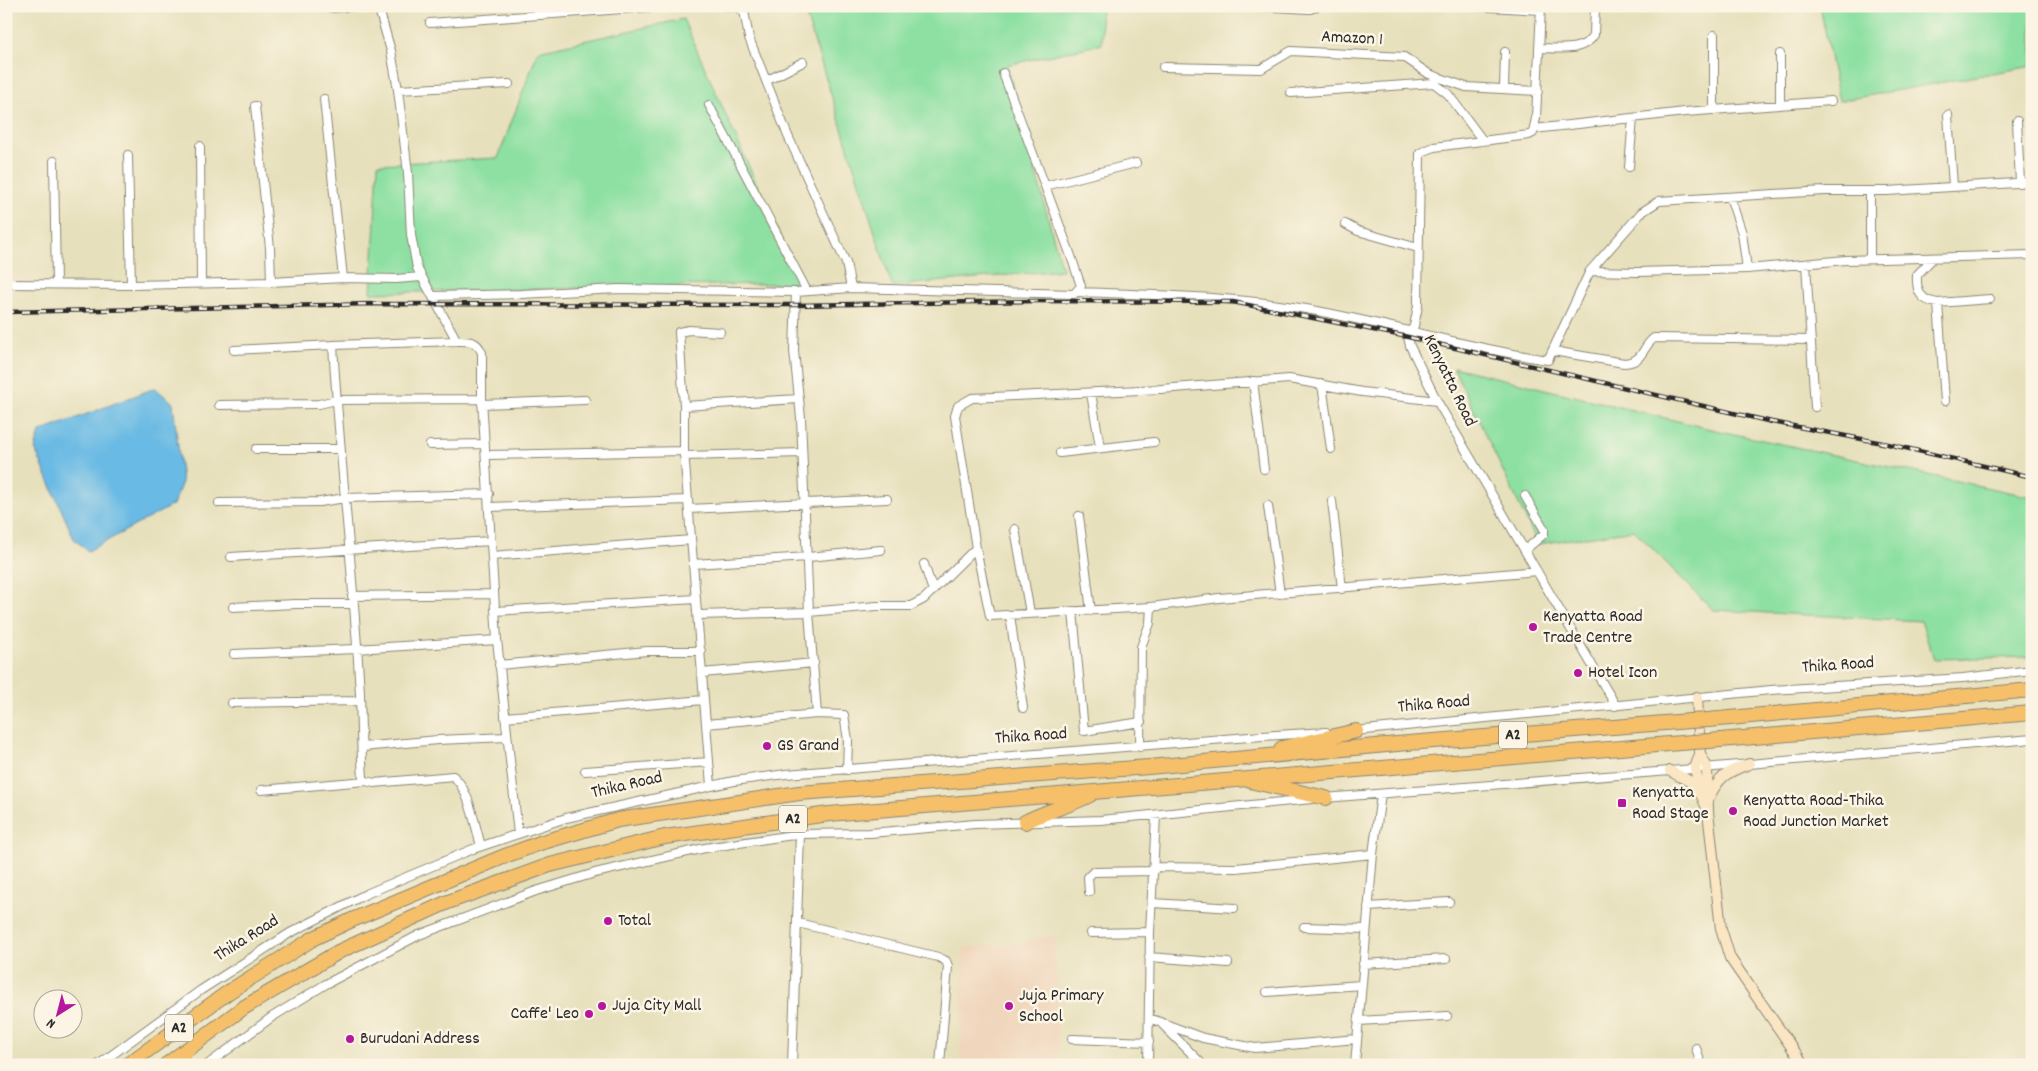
<svg xmlns="http://www.w3.org/2000/svg" width="2038" height="1071" font-family="Dekko,sans-serif">
<style>
.built{fill:#f0d6bc}
.green{fill:#8de0a2;stroke:#5c8666}
.water{fill:#69bae4;stroke:#4a7288}
.lines{fill:none;stroke-linecap:round;stroke-linejoin:round}
.street-casing{stroke:#898674;stroke-width:10}
.secondary-casing{stroke:#898674;stroke-width:12}
.highway-casing{stroke:#898674;stroke-width:16}
.street{stroke:#fff;stroke-width:8}
.secondary{stroke:#fbe6c4;stroke-width:10}
.highway{stroke:#f6c06b;stroke-width:14}
.rail-casing{stroke:#2b2b2b;stroke-width:4.5}
.rail{stroke:#fcf5e5;stroke-width:2.5;stroke-dasharray:8;stroke-linecap:butt}
.highway-bridge-casing{stroke:#898674;stroke-width:16;stroke-linecap:butt}
.highway-bridge{stroke:#f6c06b;stroke-width:14}
.poi-dot{fill:#b5179e;stroke:#fcf5e5;stroke-width:2}
.labels{text-anchor:middle;dominant-baseline:central;stroke-width:5;stroke-linejoin:round;paint-order:stroke}
.shield{fill:#fcf5e5;stroke:#6a6863;stroke-width:1}
.shield-label{font-size:16px;font-weight:bold;fill:#2b2b2b}
.street-label{font-size:18px;fill:#2b2b2b;stroke:#fcf5e5}
.poi-label{font-size:18px;fill:#2b2b2b;stroke:#fcf5e5;text-anchor:start}
</style>
<rect width="100%" height="100%" fill="#fcf5e5"/>
<filter id="ink" filterUnits="userSpaceOnUse"><feTurbulence type="fractalNoise" baseFrequency=".02" numOctaves="2"/><feDisplacementMap in="SourceGraphic" scale="10" xChannelSelector="R" yChannelSelector="G"/><feConvolveMatrix kernelMatrix="1 2 1 2 8 2 1 2 1" color-interpolation-filters="sRGB"/></filter>
<filter id="wash" filterUnits="userSpaceOnUse"><feTurbulence type="fractalNoise" baseFrequency=".0096" numOctaves="4" result="noise"/><feDisplacementMap in="SourceGraphic" scale="20" xChannelSelector="R" yChannelSelector="G"/><feGaussianBlur stdDeviation="1.12" result="paint"/><feColorMatrix in="noise" values="0 0 0 0 0 0 0 0 0 0 0 0 0 0 0 0 0 1.4 0 .05"/><feComposite in="paint" operator="in"/></filter>
<g filter="url(#wash)">
<rect width="100%" height="100%" fill="#e7e0bc"/>
<path class="built" d="M 1055,935 L 1059,1065 L 960,1065 L 963,947 L 1009,945 Z"/>
<path class="green" d="M 823,6 L 1101,6 L 1102,44 L 1007,65 L 1062,270 L 892,286 L 805,12 Z
M 1820,6 L 2032,6 L 2032,66 L 1839,101 Z
M 683,19 L 801,283 L 371,293 L 378,164 L 498,158 L 538,51 Z
M 1453,367 L 1715,430 L 2032,497 L 2032,657 L 1934,659 L 1921,621 L 1713,610 L 1634,530 L 1538,544 Z"/>
<path class="water" d="M 155,388 L 173,403 L 182,482 L 173,505 L 88,551 L 74,539 L 35,449 L 40,432 Z"/>
</g>
<g filter="url(#ink)">
<g class="lines">
<g class="street-casing">
<path id="street" d="M 318,6 L 334,8 L 356,6
M 378,6 L 391,51 L 398,90 L 408,173 L 411,235 L 417,268 L 457,341
M 1254,6 L 1310,9 L 1318,6
M 1473,6 L 1541,10
M 1541,6 L 1536,118 L 1533,133 L 1529,135 L 1434,147 L 1420,153 L 1418,306 L 1414,326 L 1408,337 L 1410,346 L 1437,401 L 1616,706
M 430,23 L 664,6
M 1714,35 L 1714,110
M 1539,48 C 1558,48 1583,53 1594,35 L 1595,6
M 1163,67 L 1261,69 L 1291,51 L 1404,57 L 1429,74 L 1466,87 L 1538,91
M 766,81 L 803,62
M 1504,89 L 1505,52
M 398,90 L 509,84
M 1291,93 L 1434,83 L 1448,94 L 1483,141
M 324,99 L 343,278
M 709,105 L 807,291
M 1780,105 L 1780,54
M 255,106 L 270,248 L 271,282
M 1948,115 L 1953,186
M 2017,121 L 2020,183
M 1534,129 L 1685,112 L 1831,101
M 200,146 L 201,283
M 128,155 L 131,285
M 54,161 L 56,283
M 1629,167 L 1633,118
M 1045,186 L 1136,163
M 1870,191 L 1870,259
M 1730,197 L 1742,233 L 1747,269
M 1345,224 L 1358,231 L 1418,248
M 1933,258 L 1917,275 C 1916,292 1921,301 1938,303 L 1990,299
M 1806,264 L 1815,407
M 1590,271 L 1638,272 L 1747,269 L 1846,260 L 2032,255
M 6,284 L 131,285 L 271,282 L 343,278 L 396,279 L 422,277
M 851,288 L 1074,294 L 1081,286 L 1071,256 L 1003,73
M 796,292 L 794,351 L 801,418 L 809,612 L 817,714 L 844,715 L 848,740 L 847,770
M 1078,292 C 1154,295 1230,296 1306,309 C 1387,323 1466,348 1548,360 L 1590,271 L 1642,212 L 1659,201 L 1824,191 L 1887,191 L 2032,182
M 433,296 L 522,294 L 618,289 L 796,292 L 851,288 L 846,263 L 788,136 L 749,38 L 744,11 L 737,7 L 727,6
M 1938,303 L 1945,401
M 234,350 L 333,345
M 1553,351 L 1624,363 C 1644,362 1641,348 1654,338 L 1811,340
M 1253,381 L 1264,469
M 1322,384 L 1331,449
M 1091,393 L 1100,447
M 482,404 L 585,400
M 219,405 L 319,404 L 336,400 L 482,399
M 684,406 L 799,399
M 430,445 L 485,444
M 256,449 L 340,449
M 1060,453 L 1154,442
M 486,455 L 684,451
M 684,456 L 802,453
M 1525,496 L 1544,529 L 1544,534 L 1525,550
M 1332,501 L 1342,589
M 219,503 L 320,502 L 345,498 L 489,494
M 1268,506 L 1280,594
M 490,507 L 688,500
M 689,509 L 887,499
M 1079,516 L 1091,611
M 1015,529 L 1030,613
M 492,556 L 691,540
M 231,557 L 491,541
M 693,564 L 808,557 L 881,550
M 924,564 L 933,591
M 352,596 L 493,594
M 233,607 L 295,604 L 352,604
M 1151,607 L 990,616 L 976,548 L 955,416 L 958,406 L 972,398 L 1161,389 L 1289,379 L 1362,392 L 1437,401
M 495,611 L 696,599
M 1073,611 L 1084,731 L 1141,722
M 698,615 L 809,612 L 877,606 L 911,606 L 924,599 L 976,548
M 1010,615 L 1023,708
M 234,654 L 356,649 L 497,640
M 499,665 L 647,651 L 701,651
M 702,673 L 814,663
M 232,703 L 360,701
M 505,717 L 704,700
M 706,724 L 817,714
M 1355,731 L 1771,690 L 1963,678 L 2032,670
M 362,747 L 438,740 L 507,737
M 1140,747 L 1141,647 L 1150,623 L 1151,607 L 1219,598 L 1537,571
M 585,771 L 709,762
M 711,786 L 684,451 L 684,406 L 679,332 L 689,330 L 720,332
M 261,790 L 366,781
M 1324,798 L 1670,771 L 2032,739
M 481,846 C 475,826 469,788 453,776 L 374,783 L 366,781 L 363,778 C 361,750 361,722 360,694 C 354,578 340,462 333,345 L 457,341 C 469,341 477,340 482,353 L 482,399 L 497,640 L 518,834
M 1154,867 L 1236,868 L 1373,854
M 1089,892 L 1088,877 L 1093,872 L 1154,871
M 1152,903 L 1234,908
M 1368,907 L 1449,902
M 798,923 L 938,957 L 946,961 L 948,966 L 940,1065
M 1304,927 L 1366,929
M 1091,933 L 1150,932
M 1149,957 L 1228,963
M 1363,964 L 1446,959
M 1267,992 L 1361,985
M 1149,1018 L 1203,1038 L 1255,1048 L 1357,1039
M 1358,1021 L 1447,1016
M 1163,1025 L 1203,1065
M 1072,1039 L 1149,1042
M 1696,1048 L 1701,1065
M 98,1065 L 201,990 L 290,933 L 366,894 L 473,849 L 566,818 L 734,781 L 786,774 L 1262,736 L 1326,732
M 207,1065 L 272,1017 L 326,984 L 419,935 L 536,891 L 595,873 L 705,848 L 800,834 L 870,833 L 975,824 L 1101,820 L 1312,799
M 792,1065 L 800,834
M 1148,1065 L 1150,932 L 1156,816
M 1355,1065 L 1373,854 L 1381,794"/>
</g>
<g class="secondary-casing">
<path id="secondary" d="M 1697,697 L 1700,754 L 1695,768 L 1700,792 L 1706,806
M 1700,754 L 1707,767 L 1708,811 L 1721,929 L 1730,958 L 1804,1065
M 1670,771 L 1689,781 L 1699,792
M 1708,799 C 1719,777 1726,772 1749,764"/>
</g>
<g class="highway-casing">
<path id="highway" d="M 1708,720 L 2032,690
M 1709,741 L 2032,713
M 1282,748 L 1356,731
M 1254,782 L 1326,798
M 1025,822 C 1046,811 1069,806 1090,795
M 127,1065 L 230,991 L 314,938 L 352,920 L 505,856 L 540,843 L 618,820 L 799,793 L 1149,767 L 1408,743 L 1690,721
M 166,1065 L 243,1008 L 340,951 L 448,902 L 550,865 L 665,837 L 829,814 L 1693,742"/>
</g>
<use href="#street" class="street"/>
<use href="#secondary" class="secondary"/>
<use href="#highway" class="highway"/>
<g class="rail-casing">
<path id="rail" d="M 6,312 L 373,304 L 795,305 L 1036,301 L 1233,302 L 1408,337 L 1772,422 L 1888,444 L 2032,477"/>
</g>
<use href="#rail" class="rail"/>
<g class="highway-bridge-casing">
<path id="highway-bridge" d="M 1690,721 L 1708,720
M 1693,742 L 1709,741"/>
</g>
<use href="#highway-bridge" class="highway-bridge"/>
</g>
</g>
<g class="poi-dot">
<circle cx="1533" cy="627" r="5"/>
<circle cx="1578" cy="673" r="5"/>
<circle cx="767" cy="746" r="5"/>
<rect x="1617" y="798" width="10" height="10" rx="2.5"/>
<circle cx="1733" cy="811" r="5"/>
<circle cx="608" cy="921" r="5"/>
<circle cx="602" cy="1006" r="5"/>
<circle cx="1009" cy="1006" r="5"/>
<circle cx="589" cy="1014" r="5"/>
<circle cx="350" cy="1039" r="5"/>
</g>
<g class="labels">
<g class="shield">
<rect x="1499" y="721.5" width="28" height="27" rx="4"/>
<rect x="779" y="805.5" width="28" height="27" rx="4"/>
<rect x="165" y="1014.5" width="28" height="27" rx="4"/>
</g>
<g class="shield-label">
<text x="1513" y="735">A2</text>
<text x="793" y="819">A2</text>
<text x="179" y="1028">A2</text>
</g>
<g class="street-label">
<text transform="translate(1352 39) rotate(3)">Amazon 1</text>
<text transform="translate(1449 381) rotate(64)">Kenyatta Road</text>
<text transform="translate(1838 666) rotate(-4)">Thika Road</text>
<text transform="translate(1434 705) rotate(-5)">Thika Road</text>
<text transform="translate(1031 737) rotate(-4)">Thika Road</text>
<text transform="translate(627 786) rotate(-13)">Thika Road</text>
<text transform="translate(247 939) rotate(-32)">Thika Road</text>
</g>
<g class="poi-label">
<text x="1543" y="617">Kenyatta Road<tspan x="1543" dy="21">Trade Centre</tspan></text>
<text x="1588" y="673">Hotel Icon</text>
<text x="777" y="746">GS Grand</text>
<text x="1632" y="793">Kenyatta<tspan x="1632" dy="21">Road Stage</tspan></text>
<text x="1743" y="801">Kenyatta Road-Thika<tspan x="1743" dy="21">Road Junction Market</tspan></text>
<text x="618" y="921">Total</text>
<text x="1019" y="996">Juja Primary<tspan x="1019" dy="21">School</tspan></text>
<text x="612" y="1006">Juja City Mall</text>
<text x="579" y="1014" text-anchor="end">Caffe' Leo</text>
<text x="360" y="1039">Burudani Address</text>
</g>
</g>
<rect width="2038" height="1071" fill="none" stroke="#fcf5e5" stroke-width="25"/>
<g transform="translate(58 1014) rotate(216)"><circle r="24" fill="#fcf5e5" stroke="#a8a49b"/>
<path d="M0-4L9 19L0 12L-9 19Z" fill="#b5179e"/>
<text y="-8" font-size="14" font-weight="bold" text-anchor="middle" fill="#2b2b2b">N</text>
</g>
</svg>
